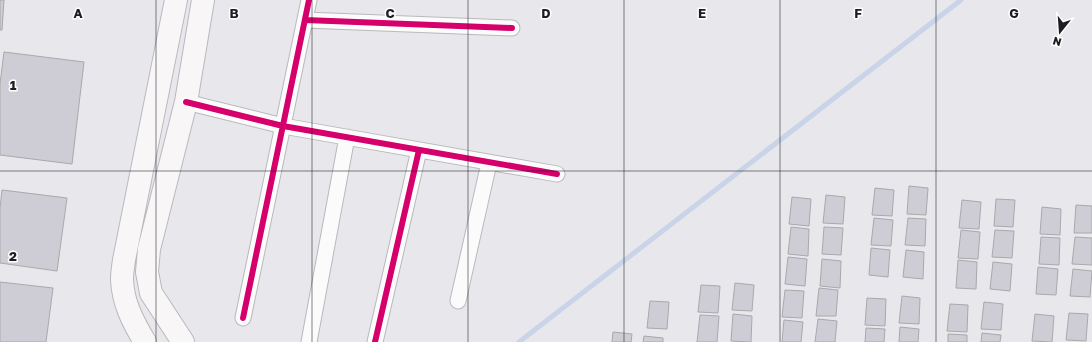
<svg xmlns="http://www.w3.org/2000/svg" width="1092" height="342" font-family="'Golos Text',sans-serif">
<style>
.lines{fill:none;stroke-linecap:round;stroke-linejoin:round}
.stream{stroke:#cad4e8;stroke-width:5}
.building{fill:#cecdd5;stroke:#a9a9ac}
.minor-casing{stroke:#b9b9bd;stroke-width:17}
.secondary-casing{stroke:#b9b9bd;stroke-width:24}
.minor{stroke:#fbfbfc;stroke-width:15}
.secondary{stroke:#f9f6f7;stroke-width:22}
.cycleway-casing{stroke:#fff;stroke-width:8}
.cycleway{stroke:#d6006c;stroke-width:6}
.grid{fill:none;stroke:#1d1e21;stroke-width:1;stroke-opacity:0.55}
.grid-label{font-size:13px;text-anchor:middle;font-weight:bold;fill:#1d1e21;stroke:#fff;stroke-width:3;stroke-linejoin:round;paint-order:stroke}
</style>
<rect width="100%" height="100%" fill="#e7e7ec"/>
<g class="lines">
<path class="stream" d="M 519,342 L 961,0"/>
</g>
<path class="building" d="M 0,0 L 4,0 L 2,30 L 0,30 Z
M 4,52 L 84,62 L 72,164 L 0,155 L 0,84 Z
M 909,186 L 928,188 L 926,215 L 907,214 Z
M 875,188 L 894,190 L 892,216 L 872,215 Z
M 2,190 L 67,198 L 57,271 L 0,263 L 0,208 Z
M 826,195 L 845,197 L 843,224 L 823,223 Z
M 792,197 L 811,199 L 809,226 L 789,224 Z
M 996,199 L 1015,200 L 1013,227 L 994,226 Z
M 962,200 L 981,202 L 979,229 L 959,228 Z
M 1076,205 L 1092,206 L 1092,233 L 1074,233 Z
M 1042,207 L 1061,209 L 1060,235 L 1040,234 Z
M 874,218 L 893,220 L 891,246 L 871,245 Z
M 908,218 L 926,219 L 925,246 L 905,245 Z
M 791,227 L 809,229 L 808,256 L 788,254 Z
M 824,227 L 843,228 L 841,255 L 822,254 Z
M 961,230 L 980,232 L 978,259 L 958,258 Z
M 995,230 L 1014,231 L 1012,258 L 992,257 Z
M 1041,237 L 1060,238 L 1059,265 L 1039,264 Z
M 1075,237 L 1092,238 L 1092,265 L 1072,264 Z
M 871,248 L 890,250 L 888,277 L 869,275 Z
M 906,250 L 924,252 L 923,279 L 903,277 Z
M 788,257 L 807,259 L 805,286 L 785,284 Z
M 822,259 L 841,261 L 840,288 L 820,286 Z
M 958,260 L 977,262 L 976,289 L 956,288 Z
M 993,262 L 1012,264 L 1010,291 L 990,289 Z
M 1038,267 L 1058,269 L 1056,295 L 1036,294 Z
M 1073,269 L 1092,271 L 1090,297 L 1070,296 Z
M 0,282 L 53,288 L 46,342 L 0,342 Z
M 735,283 L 754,285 L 752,311 L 732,310 Z
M 701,285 L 720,286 L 718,313 L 698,312 Z
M 819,288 L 838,290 L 836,316 L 816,316 Z
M 785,290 L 804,291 L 802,318 L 782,317 Z
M 902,296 L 920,298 L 919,324 L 899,323 Z
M 867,298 L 886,299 L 885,326 L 865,325 Z
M 650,301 L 669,302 L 667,329 L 647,328 Z
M 984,302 L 1003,304 L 1001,330 L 981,329 Z
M 950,304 L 968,305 L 967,332 L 947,331 Z
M 1069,313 L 1088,314 L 1086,341 L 1066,340 Z
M 733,314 L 752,316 L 751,342 L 731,341 Z
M 1035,314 L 1054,316 L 1052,342 L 1032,341 Z
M 700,315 L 719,316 L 717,342 L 697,342 Z
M 818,319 L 837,321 L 835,342 L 815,342 Z
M 784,320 L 803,322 L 801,342 L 782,342 Z
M 900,327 L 919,329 L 918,342 L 899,342 Z
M 866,328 L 885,329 L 884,342 L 865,342 Z
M 613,332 L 632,334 L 631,342 L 612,342 Z
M 982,333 L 1001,335 L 1000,342 L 981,342 Z
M 948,334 L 967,335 L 967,342 L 948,342 Z
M 644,336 L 663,338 L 663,342 L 643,342 Z"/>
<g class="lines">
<g class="minor-casing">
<path id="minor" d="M 305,20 L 512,28
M 186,102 L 283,126 L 557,174
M 458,301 L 489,163
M 243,318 L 309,0
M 309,342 L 347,137
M 375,342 L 419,150"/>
</g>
<g class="secondary-casing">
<path id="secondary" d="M 145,342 C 133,322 123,303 122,280 C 122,273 123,267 124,260 L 176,0
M 183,342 L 151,293 L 147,272 L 149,249 L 186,102 L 203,0"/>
</g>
<use href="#minor" class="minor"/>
<use href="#secondary" class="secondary"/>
<g class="cycleway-casing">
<path id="cycleway" d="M 305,20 L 512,28
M 186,102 L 283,126 L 557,174
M 243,318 L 309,0
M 375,342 L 419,150"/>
</g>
<use href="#cycleway" class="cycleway"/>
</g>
<path class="grid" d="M 156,0 L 156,342M 312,0 L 312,342M 468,0 L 468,342M 624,0 L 624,342M 780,0 L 780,342M 936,0 L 936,342M 0,171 L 1092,171"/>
<g class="grid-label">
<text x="78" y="18">A</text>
<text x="234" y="18">B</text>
<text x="390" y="18">C</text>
<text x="546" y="18">D</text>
<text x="702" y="18">E</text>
<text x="858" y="18">F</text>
<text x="1014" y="18">G</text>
<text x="13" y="90">1</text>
<text x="13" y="261">2</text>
</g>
<g transform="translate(1060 32) rotate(197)" stroke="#ffffff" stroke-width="3" paint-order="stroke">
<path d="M0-3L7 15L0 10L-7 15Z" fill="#1d1e21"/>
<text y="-6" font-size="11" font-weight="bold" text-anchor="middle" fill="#1d1e21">N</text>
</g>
</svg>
